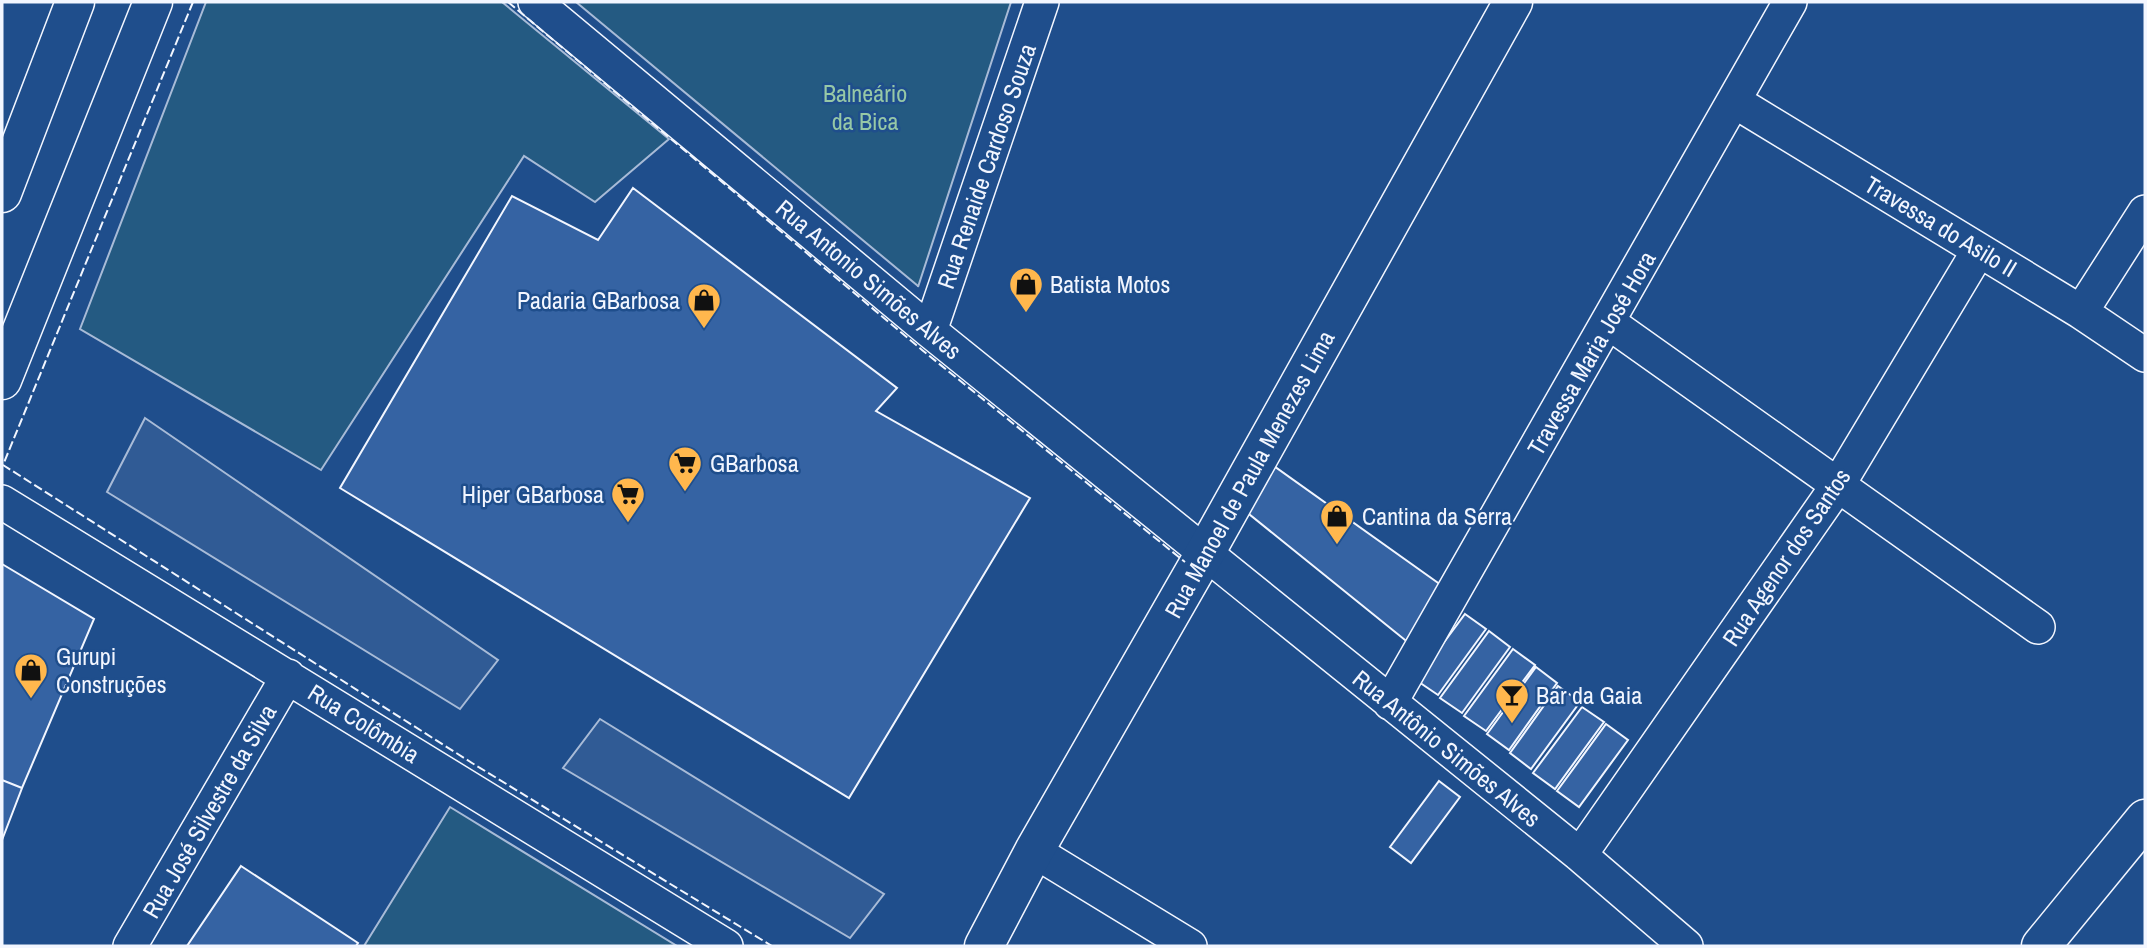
<svg xmlns="http://www.w3.org/2000/svg" width="2147" height="948" font-family="'Archivo Narrow',sans-serif">
<style>
.green{fill:#245a82;stroke:#a8bbd7;stroke-width:2}
.parking{fill:#305b95;stroke:#a8bbd7;stroke-width:2}
.building{fill:#3563a3;stroke:#f2f6ff;stroke-width:2}
.lines{fill:none;stroke-linecap:round;stroke-linejoin:round}
.minor-casing{stroke:#f2f6ff;stroke-width:36}
.tertiary-casing{stroke:#f2f6ff;stroke-width:41}
.secondary-casing{stroke:#f2f6ff;stroke-width:41}
.minor{stroke:#1f4e8c;stroke-width:33}
.tertiary{stroke:#1f4e8c;stroke-width:38}
.secondary{stroke:#1f4e8c;stroke-width:38}
.fence{stroke:#f2f6ff;stroke-width:2;stroke-dasharray:9 3.5;stroke-linecap:butt}
.labels{text-anchor:middle;dominant-baseline:central;stroke-width:5;stroke-linejoin:round;paint-order:stroke}
.park-label{font-size:24px;fill:#97c8a6;stroke:#1f4e8c}
.street-label{font-size:24px;fill:#f2f6ff;stroke:#1f4e8c}
.poi-label{font-size:24px;fill:#f2f6ff;stroke:#1f4e8c;text-anchor:start}
</style>
<rect width="100%" height="100%" fill="#1f4e8c"/>
<path class="green" d="M 206,2 L 502,2 L 669,139 L 595,202 L 524,156 L 321,470 L 80,329 Z
M 576,2 L 1011,2 L 918,287 L 918,286 Z
M 450,807 L 677,946 L 364,946 Z"/>
<path class="parking" d="M 145,418 L 498,660 L 460,709 L 107,492 Z
M 600,719 L 884,894 L 850,938 L 563,768 Z"/>
<path class="building" d="M 633,188 L 897,388 L 876,411 L 1030,498 L 849,798 L 340,488 L 512,196 L 598,240 Z
M 1264,459 L 1441,585 L 1410,644 L 1239,506 Z
M 2,564 L 94,619 L 22,788 L 2,780 Z
M 1465,614 L 1486,629 L 1438,695 L 1416,680 Z
M 1489,631 L 1510,647 L 1462,713 L 1440,698 Z
M 1513,649 L 1535,665 L 1486,731 L 1464,716 Z
M 1536,667 L 1557,683 L 1509,750 L 1487,734 Z
M 1558,686 L 1580,702 L 1531,769 L 1510,753 Z
M 1582,707 L 1604,722 L 1555,789 L 1533,773 Z
M 1606,724 L 1628,740 L 1579,807 L 1557,791 Z
M 2,780 L 22,788 L 2,840 Z
M 1439,781 L 1460,797 L 1411,863 L 1390,847 Z
M 241,866 L 358,943 L 356,946 L 187,946 Z"/>
<g class="lines">
<g class="minor-casing">
<path id="minor" d="M 535,2 L 930,331 L 1580,855 L 1686,946
M 1734,101 L 2081,312 L 2145,355
M 2081,312 L 2145,212
M 1608,322 L 2038,627
M 930,331 L 1042,2
M 2,502 L 726,946
M 1390,703 L 1790,2
M 1034,851 L 1190,946
M 1580,855 L 1838,485 L 1979,250
M 130,946 L 288,676"/>
</g>
<g class="tertiary-casing">
<path id="tertiary" d="M 984,946 L 1034,851 L 1205,553 L 1513,2
M 2041,946 L 2145,819"/>
</g>
<g class="secondary-casing">
<path id="secondary" d="M 2,193 L 75,2
M 2,380 L 153,2"/>
</g>
<use href="#minor" class="minor"/>
<use href="#tertiary" class="tertiary"/>
<use href="#secondary" class="secondary"/>
<path class="fence" d="M 193,2 L 3,465 L 472,763 L 772,946
M 508,2 L 922,350 L 1185,562"/>
</g>
<defs>
<g id="shop-pin" transform="scale(1.75)"><path d="M0 17L-7.5 6A9.5 9.5 0 1 1 7.5 6Z" fill="#ffb74d" stroke="#1f4e8c"/><path d="M-5-2.5h2.3a2.7 3.5 0 0 1 5.4 0H5L5.5 6h-11ZM-1.5-2.5h3a1.5 2.3 0 0 0-3 0Z" fill="#111"/></g>
<g id="supermarket-pin" transform="scale(1.75)"><path d="M0 17L-7.5 6A9.5 9.5 0 1 1 7.5 6Z" fill="#ffb74d" stroke="#1f4e8c"/><path d="M-6-5.5h2.5l.6 2H6L4.5 2H-2.5L-4.4-4H-6ZM-1.5 3.2a1.3 1.3 0 1 0 .1 0ZM3 3.2a1.3 1.3 0 1 0 .1 0Z" fill="#111"/></g>
<g id="bar-pin" transform="scale(1.75)"><path d="M0 17L-7.5 6A9.5 9.5 0 1 1 7.5 6Z" fill="#ffb74d" stroke="#1f4e8c"/><path d="M-6-5H6L.8 .8V4.5H3.5V6h-7V4.5H-.8V.8Z" fill="#111"/></g>
</defs>
<g fill-rule="evenodd">
<use href="#shop-pin" x="1026" y="284"/>
<use href="#shop-pin" x="704" y="300"/>
<use href="#supermarket-pin" x="685" y="463"/>
<use href="#supermarket-pin" x="628" y="494"/>
<use href="#shop-pin" x="1337" y="516"/>
<use href="#shop-pin" x="31" y="670"/>
<use href="#bar-pin" x="1512" y="695"/>
</g>
<g class="labels">
<g class="park-label">
<text x="865" y="93">Balneário<tspan x="865" dy="28">da Bica</tspan></text>
</g>
<g class="street-label">
<text transform="translate(986 166) rotate(-71)">Rua Renaide Cardoso Souza</text>
<text transform="translate(1941 226) rotate(31)">Travessa do Asilo II</text>
<text transform="translate(869 279) rotate(40)">Rua Antonio Simões Alves</text>
<text transform="translate(1591 353) rotate(-60)">Travessa Maria José Hora</text>
<text transform="translate(1249 474) rotate(-61)">Rua Manoel de Paula Menezes Lima</text>
<text transform="translate(1786 557) rotate(-56)">Rua Agenor dos Santos</text>
<text transform="translate(364 723) rotate(32)">Rua Colômbia</text>
<text transform="translate(1447 748) rotate(39)">Rua Antônio Simões Alves</text>
<text transform="translate(209 811) rotate(-60)">Rua José Silvestre da Silva</text>
</g>
<g class="poi-label">
<text x="1050" y="284">Batista Motos</text>
<text x="680" y="300" text-anchor="end">Padaria GBarbosa</text>
<text x="710" y="463">GBarbosa</text>
<text x="604" y="494" text-anchor="end">Hiper GBarbosa</text>
<text x="1362" y="516">Cantina da Serra</text>
<text x="56" y="656">Gurupi<tspan x="56" dy="28">Construções</tspan></text>
<text x="1536" y="695">Bar da Gaia</text>
</g>
</g>
<rect width="2147" height="948" fill="none" stroke="#f2f6ff" stroke-width="7"/>
</svg>
